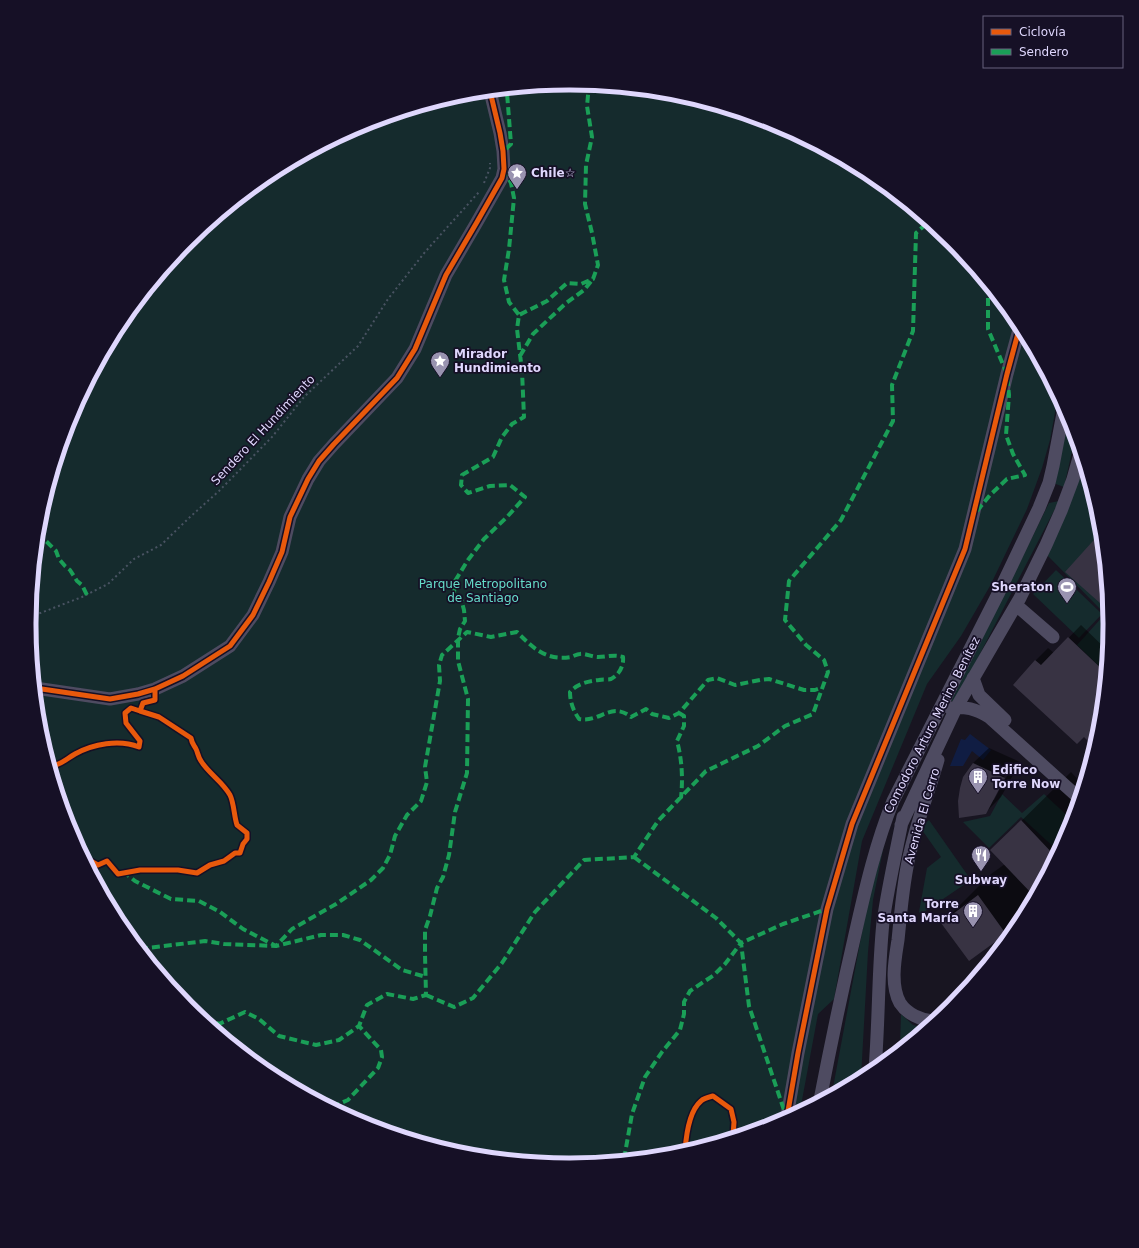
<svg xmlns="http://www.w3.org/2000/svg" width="1139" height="1248" font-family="'DejaVu Sans',sans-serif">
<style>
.green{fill:#152b2d}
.water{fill:#101d43}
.shadow{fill:#0007;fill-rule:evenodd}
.building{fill:#383343}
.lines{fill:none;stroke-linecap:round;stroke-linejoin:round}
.path{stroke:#495362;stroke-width:2;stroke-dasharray:2 3;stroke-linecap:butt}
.minor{stroke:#4e4b61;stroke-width:13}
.quiet{stroke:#1a9f57;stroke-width:4;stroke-dasharray:8 4;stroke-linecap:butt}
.cycleway-casing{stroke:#161026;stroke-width:8}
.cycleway{stroke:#e8590c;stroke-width:5}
.labels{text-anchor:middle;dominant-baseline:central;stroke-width:3.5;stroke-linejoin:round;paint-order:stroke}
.poi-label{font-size:12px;font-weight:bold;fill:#dfd7fd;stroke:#161026;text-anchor:start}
.street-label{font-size:12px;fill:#dfd7fd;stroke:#161026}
.park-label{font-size:12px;fill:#65dbc9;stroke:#161026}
.rim{fill:none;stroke:#dfd7fd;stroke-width:5}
</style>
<rect width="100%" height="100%" fill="#181521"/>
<path class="green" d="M 570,84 L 675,94 L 777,125 L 870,175 L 952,242 L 1019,324 L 1058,396 L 1050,440 L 1042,468 L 1027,509 L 990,586 L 961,636 L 927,684 L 862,841 L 834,999 L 818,1014 L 800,1111 L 776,1123 L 675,1154 L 569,1164 L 464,1154 L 362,1123 L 269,1073 L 187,1006 L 120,924 L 70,831 L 39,729 L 29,624 L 39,518 L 70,417 L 120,324 L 187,242 L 269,174 L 363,125 L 464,94 Z
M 1067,413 L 1075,438 L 1064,487 L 1053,483 Z
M 1078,476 L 1090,488 L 1100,519 L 1110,624 L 1105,672 L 1077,645 L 1105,614 L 1047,555 Z
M 1059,501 L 955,702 L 951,701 L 1049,503 Z
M 1056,570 L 1102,614 L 1079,638 L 1033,594 Z
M 1002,794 L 1022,813 L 1044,794 L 1072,820 L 1069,831 L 1058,851 L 1021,817 L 989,848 L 963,822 L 990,816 Z
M 929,820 L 971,880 L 921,914 L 919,912 L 927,868 L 941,857 L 922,830 L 923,825 Z
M 884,845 L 873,900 L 868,952 L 861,1078 L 832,1093 L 868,900 Z
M 901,1014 L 913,1025 L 925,1028 L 900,1049 Z"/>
<path class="water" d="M 970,734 L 991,750 L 983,760 L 972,751 L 963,766 L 950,766 L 961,739 L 965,740 Z"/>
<path class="shadow" d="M 1081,625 L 1107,650 L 1100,730 L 1095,746 L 1084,736 L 1035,661 L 1048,648 L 1054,653 Z
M 989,748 L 1020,762 L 1001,797 L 985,813 L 973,763 ZM 1006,773 L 1008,774 L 994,800 L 992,800 Z
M 1071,772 L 1083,785 L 1069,831 L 1025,914 L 1005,933 L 969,959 L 942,923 L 991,874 L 1005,864 L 992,850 Z"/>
<path class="building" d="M 1101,532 L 1104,563 L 1109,611 L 1065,572 Z
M 1068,637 L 1105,672 L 1100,730 L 1094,747 L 1084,737 L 1077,744 L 1013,685 L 1035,660 L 1041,665 Z
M 973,763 L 1005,778 L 986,814 L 959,818 L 958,801 L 960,788 L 963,777 Z
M 1021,820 L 1055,856 L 1034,896 L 990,850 Z
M 978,895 L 1006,934 L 969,961 L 941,923 Z"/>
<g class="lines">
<path class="path" d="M 484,183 L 490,168 L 490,163
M 30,617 L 82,597 L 108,584 L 134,559 L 161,545 L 190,517 L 219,491 L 272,437 L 304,397 L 358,346 L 388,299 L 425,252 L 479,192"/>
<path class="minor" d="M 1016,605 L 1053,637
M 973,678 L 979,695 L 1005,720
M 35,688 L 110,699 L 138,694 L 155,689 L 183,676 L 230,646 L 253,615 L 269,582 L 282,552 L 290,517 L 308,479 L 319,461 L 334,444 L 397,378 L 415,349 L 446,275 L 477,222 L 502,178 L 504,169 L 503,151 L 500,133 L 490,91
M 950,708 C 965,706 976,709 989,717 L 1079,798
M 901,825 L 956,708 L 1020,598 L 1046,545 L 1061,511 L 1073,479 L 1080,454
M 933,1021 C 921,1020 907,1014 900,1003 C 890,985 895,959 898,940 C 901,911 903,881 910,853 C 917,821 929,791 938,760
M 875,1069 C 879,1020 878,971 883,922 C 888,887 896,852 903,817
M 820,1100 C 831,1043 843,986 856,930 C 866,886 876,843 893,801 L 999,592 L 1039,508 L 1049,483 L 1053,466 L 1064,408
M 787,1117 L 798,1053 L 827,909 L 852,824 L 965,549 L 1007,374 L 1020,326"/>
<path class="quiet" d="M 506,149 L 511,144 L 507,93 L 512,89
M 504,169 L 511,183 L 514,198 L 509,249 L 504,280 L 509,302 L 519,315
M 520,356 L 533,334 L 565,304 L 584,290 L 593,279
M 977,511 L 990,495 L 1007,479 L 1025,475 L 1013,454 L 1006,435 L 1009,395 L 1007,374 L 988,329 L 988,286
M 38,533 L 56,551 L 59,559 L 65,566 L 70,570 L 77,581 L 82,585 L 87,595
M 679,713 L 684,716 L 684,726 L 677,741 C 682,760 683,778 681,798
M 634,857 L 716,918 L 741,943 L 783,924 L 827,909
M 123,871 L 135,881 L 171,899 L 199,901 L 220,912 L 243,929 L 276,946 L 292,929 L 336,904 L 371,880 L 383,868 L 390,855 L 395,836 L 407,815 L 421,801 L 427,782 L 425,767 L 440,681 L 439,665 L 442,655 L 467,632 L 491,637 L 517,632 C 533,648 546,661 571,657 C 574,656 577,654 580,654 C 585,653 592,657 598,657 C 608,657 613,654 623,657 C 624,666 619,675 611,679 C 608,680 602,679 599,680 C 588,681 577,684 570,692 C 570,702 573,710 579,719 C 600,723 611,701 631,717 L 646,709 L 652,714 L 669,718 L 679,713 L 708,680 L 717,678 L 735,685 L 760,680 L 769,679 L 804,690 L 815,690 L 823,687
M 140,949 L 205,941 L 224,944 L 276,946 L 321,935 L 343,935 L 360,940 L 402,970 L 426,977
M 426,995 L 454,1007 L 473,998 L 502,963 L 535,912 L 584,860 L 634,857 L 658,821 L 706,771 L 758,746 L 785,726 L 813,714 L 828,672 L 824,660 L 806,645 L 785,620 L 789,581 L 841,520 L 893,421 L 892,385 L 913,331 L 916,233 L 924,226 L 933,226
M 186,1004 L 195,1012 L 219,1024 L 245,1012 L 259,1019 L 279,1036 L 316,1045 L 339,1040 L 359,1026 L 367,1005 L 387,994 L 413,999 L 426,995 L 425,954 L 425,930 L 430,916 L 437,888 L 443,877 L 449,855 L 455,812 L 467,773 L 468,699 L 458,661 L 458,638 L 460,629 L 465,621 L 464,610 L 461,599 L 454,593 L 455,581 L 468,560 L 484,539 L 507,517 L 525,497 L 510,485 L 490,486 L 468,493 L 461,485 L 462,475 L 493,457 L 502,437 L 512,424 L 524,417 L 522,371 L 517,329 L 519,315 L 547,301 L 567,283 L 581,284 L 593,279 L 598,265 L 592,233 L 585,204 L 586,165 L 592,137 L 587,106 L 589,85
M 332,1107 L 348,1100 L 378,1068 L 382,1057 L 381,1050 L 359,1026
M 624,1159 L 632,1114 L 645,1077 L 662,1052 L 680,1030 L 684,1014 L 684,1002 L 690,991 L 714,975 L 725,964 L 741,943 L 749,1006 L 786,1116"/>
<g class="cycleway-casing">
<path id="cycleway" d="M 35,688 L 110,699 L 138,694 L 155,689 L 183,676 L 230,646 L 253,615 L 269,582 L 282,552 L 290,517 L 308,479 L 319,461 L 334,444 L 397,378 L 415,349 L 446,275 L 477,222 L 502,178 L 504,169 L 503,151 L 500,133 L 490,91
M 51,766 C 61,765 66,759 75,754 C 93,744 119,739 139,747 L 140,741 L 126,723 L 125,713 L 131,708 L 140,711 L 143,703 L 155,700 L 155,689
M 85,858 L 98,865 L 107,861 L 118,874 L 140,870 L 178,870 L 197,873 L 210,865 L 224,861 L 235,853 L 240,853 L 243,844 L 247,839 L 247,833 L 237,825 C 234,816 234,803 230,795 C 222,781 209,774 201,761 C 198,757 198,753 196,749 C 194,745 192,744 191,738 L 159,717 L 140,711
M 787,1117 L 798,1053 L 827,909 L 852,824 L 965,549 L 1007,374 L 1020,326
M 685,1151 C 686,1137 689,1111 701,1101 C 704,1098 709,1097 713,1096 L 731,1109 L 734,1122 L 733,1136"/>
</g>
<use href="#cycleway" class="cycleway"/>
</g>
<defs>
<g id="sight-pin" transform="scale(1)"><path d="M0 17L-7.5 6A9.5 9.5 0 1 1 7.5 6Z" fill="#9993b0" stroke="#161026"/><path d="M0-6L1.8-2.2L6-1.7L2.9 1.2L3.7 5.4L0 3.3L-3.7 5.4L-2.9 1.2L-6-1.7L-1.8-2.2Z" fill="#fff"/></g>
<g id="stadium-pin" transform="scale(1)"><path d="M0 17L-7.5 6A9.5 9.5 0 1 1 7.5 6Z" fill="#9993b0" stroke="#161026"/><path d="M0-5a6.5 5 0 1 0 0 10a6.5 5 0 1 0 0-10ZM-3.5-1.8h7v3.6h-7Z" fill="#fff"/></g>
<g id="building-pin" transform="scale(1)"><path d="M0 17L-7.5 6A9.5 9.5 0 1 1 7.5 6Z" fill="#9993b0" stroke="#161026"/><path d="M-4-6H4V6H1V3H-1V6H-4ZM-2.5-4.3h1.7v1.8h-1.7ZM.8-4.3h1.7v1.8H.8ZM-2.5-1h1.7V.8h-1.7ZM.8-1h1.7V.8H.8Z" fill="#fff"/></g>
<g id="restaurant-pin" transform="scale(1)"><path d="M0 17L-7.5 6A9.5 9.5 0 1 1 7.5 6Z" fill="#9993b0" stroke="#161026"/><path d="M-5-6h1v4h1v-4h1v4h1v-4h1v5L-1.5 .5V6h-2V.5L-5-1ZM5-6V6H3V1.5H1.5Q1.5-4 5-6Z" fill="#fff"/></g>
</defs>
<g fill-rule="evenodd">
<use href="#sight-pin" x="517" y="173"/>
<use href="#sight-pin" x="440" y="361"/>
<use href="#stadium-pin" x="1067" y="587"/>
<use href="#building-pin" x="978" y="777"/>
<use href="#restaurant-pin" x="981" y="855"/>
<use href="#building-pin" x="973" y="911"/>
</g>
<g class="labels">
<g class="poi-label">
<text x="531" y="173">Chile☆</text>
<text x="454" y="354">Mirador<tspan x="454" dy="14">Hundimiento</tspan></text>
<text x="1053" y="587" text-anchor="end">Sheraton</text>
<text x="992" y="770">Edifico<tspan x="992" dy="14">Torre Now</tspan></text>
<text x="981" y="880" text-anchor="middle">Subway</text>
<text x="959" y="904" text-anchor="end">Torre<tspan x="959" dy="14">Santa María</tspan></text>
</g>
<g class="street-label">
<text transform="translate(263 430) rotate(-47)">Sendero El Hundimiento</text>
<text transform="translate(932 725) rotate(-63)">Comodoro Arturo Merino Benítez</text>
<text transform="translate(922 816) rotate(-74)">Avenida El Cerro</text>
</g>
<g class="park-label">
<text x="483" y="584">Parque Metropolitano<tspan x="483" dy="14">de Santiago</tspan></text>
</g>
</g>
<path d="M0 0H1139V1248H0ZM569 90H570A533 533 0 0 1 1103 623V625A533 533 0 0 1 570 1158H569A533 533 0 0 1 36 625V623A533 533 0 0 1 569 90Z" fill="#161026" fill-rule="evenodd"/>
<path class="rim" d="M569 90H570A533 533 0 0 1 1103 623V625A533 533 0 0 1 570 1158H569A533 533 0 0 1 36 625V623A533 533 0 0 1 569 90Z"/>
<rect x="983" y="16" width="140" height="52" fill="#161026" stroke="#66607c"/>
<rect x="991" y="29" width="20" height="6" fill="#e8590c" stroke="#66607c"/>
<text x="1019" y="36" font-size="12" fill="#dfd7fd">Ciclovía</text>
<rect x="991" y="49" width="20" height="6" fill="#1a9f57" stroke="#66607c"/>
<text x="1019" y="56" font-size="12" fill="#dfd7fd">Sendero</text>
</svg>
